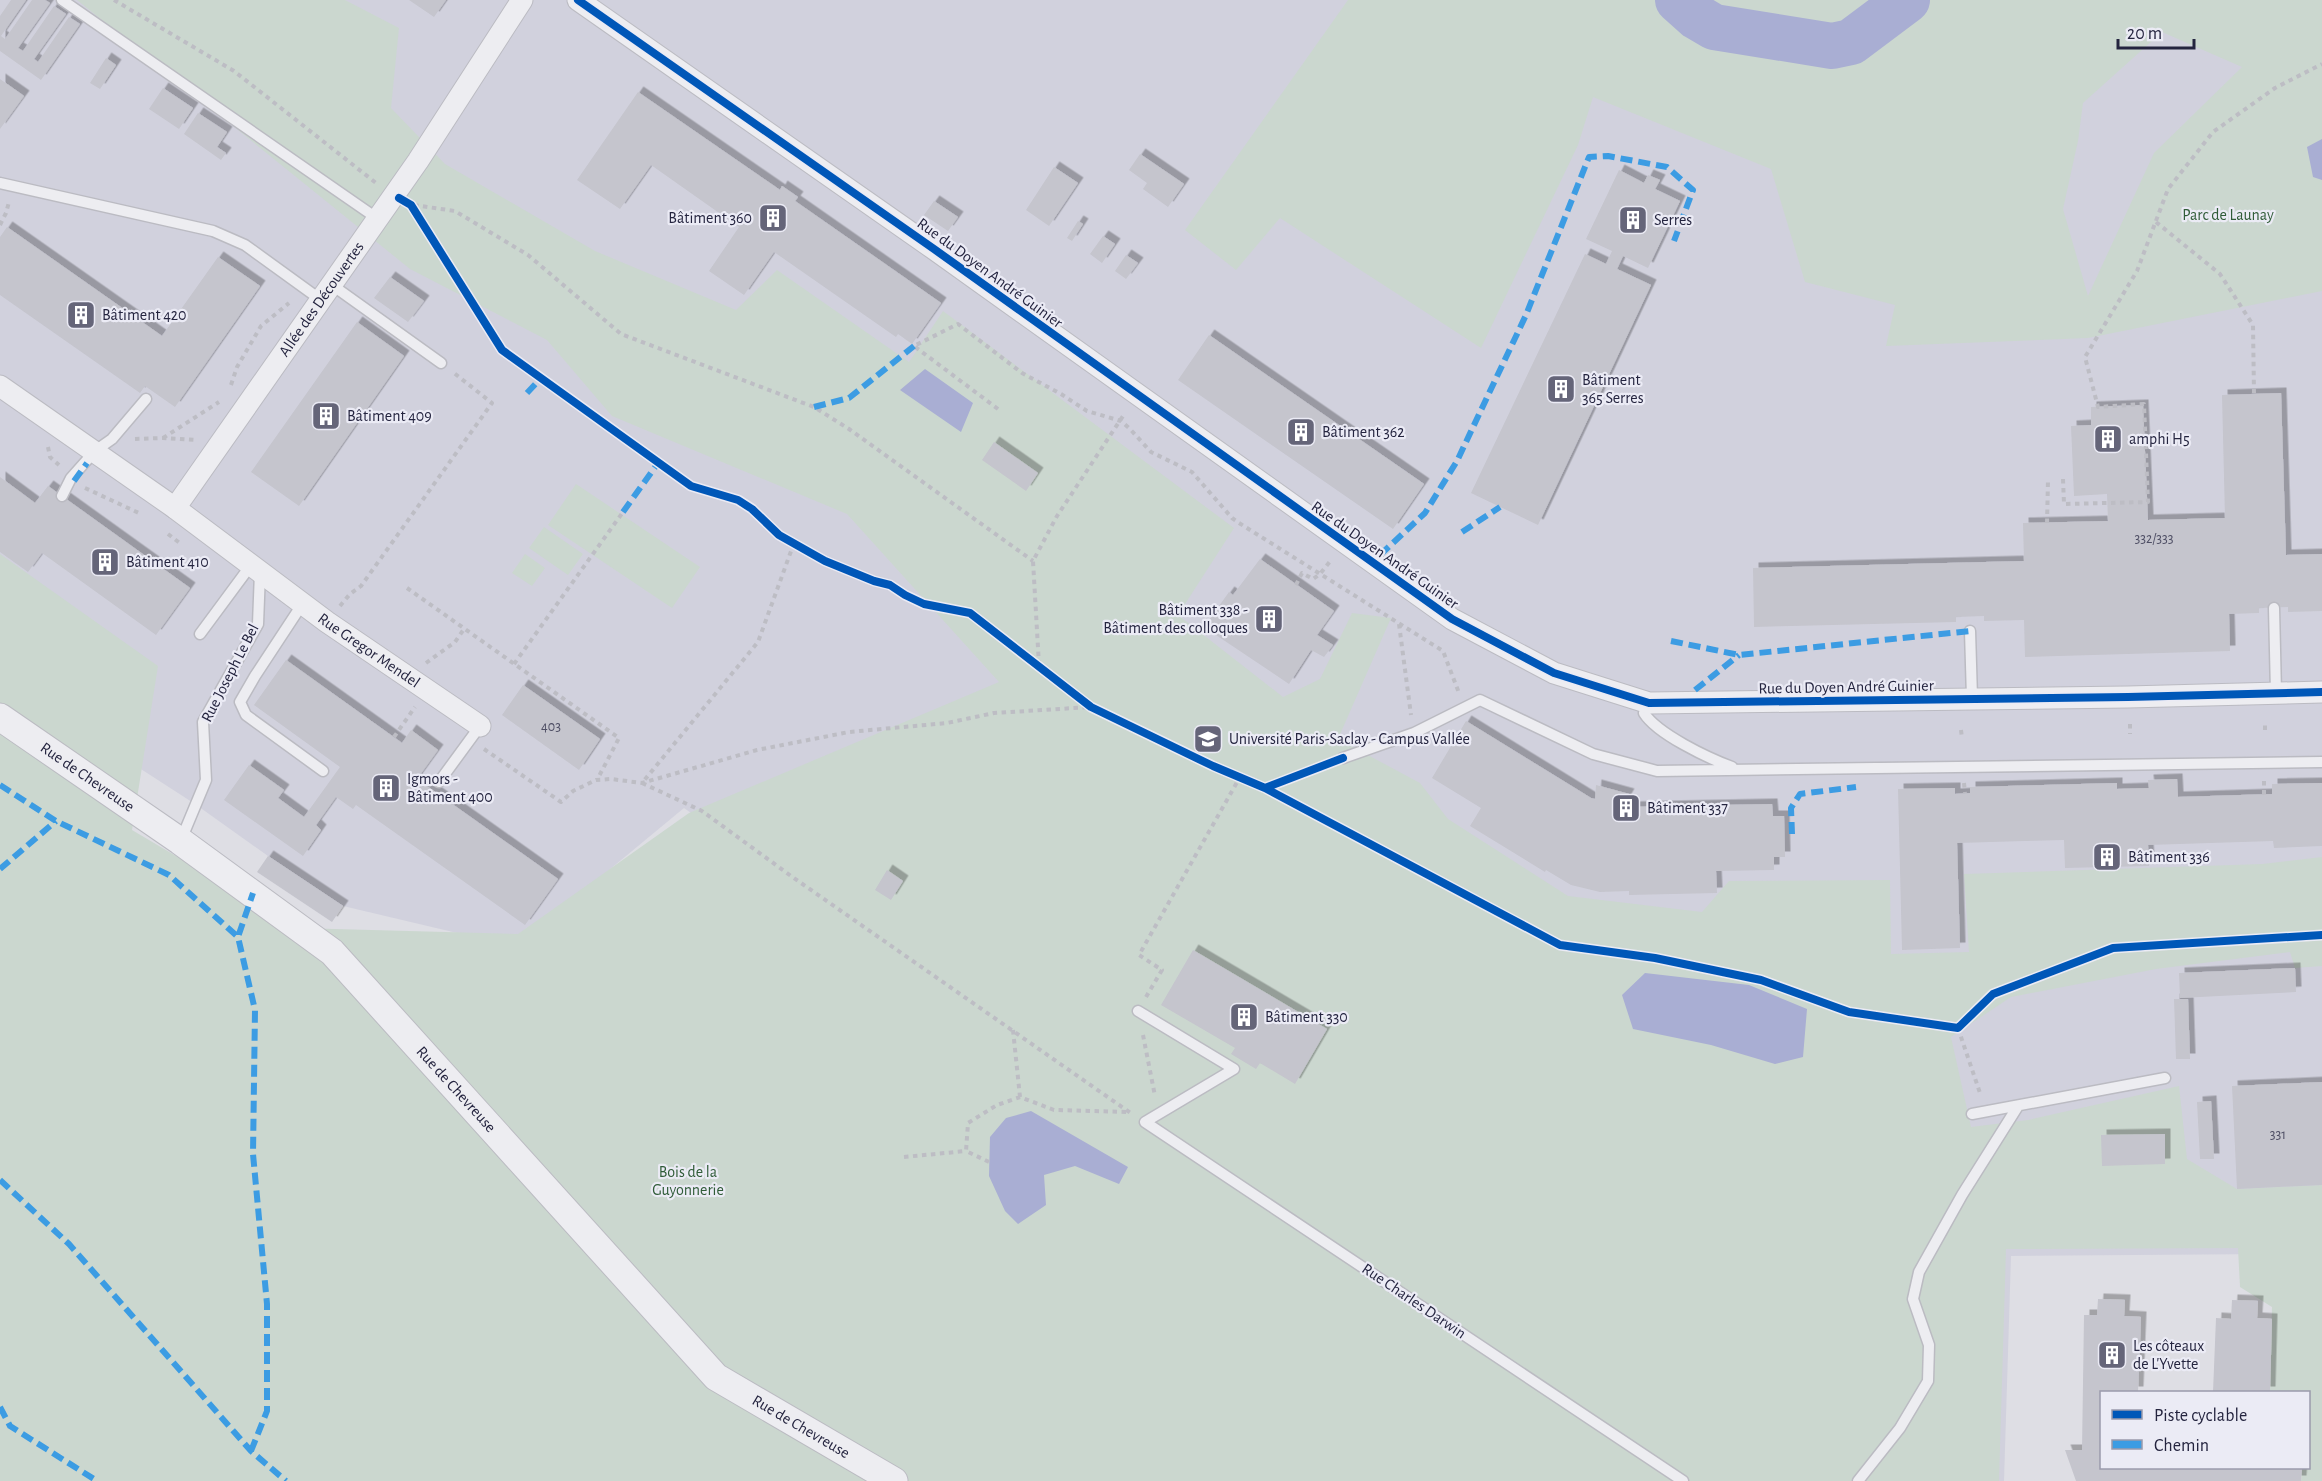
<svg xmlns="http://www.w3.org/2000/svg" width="2322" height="1481" font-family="'Alegreya Sans',sans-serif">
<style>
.built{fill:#d1d1dd}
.green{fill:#cbd7cf;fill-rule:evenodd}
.water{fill:#a9aed3}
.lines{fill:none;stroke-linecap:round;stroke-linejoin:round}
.river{stroke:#a9aed3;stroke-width:46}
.building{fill:#c5c5cd;filter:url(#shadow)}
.service-casing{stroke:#bbbbc2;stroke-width:13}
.minor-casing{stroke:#bbbbc2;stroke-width:23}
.tertiary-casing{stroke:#bbbbc2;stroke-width:29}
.path{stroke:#bdbdc4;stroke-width:4;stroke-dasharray:4.5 4.5;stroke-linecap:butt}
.service{stroke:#ededf1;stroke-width:10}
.minor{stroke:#ededf1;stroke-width:21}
.tertiary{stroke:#ededf1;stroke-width:27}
.quiet{stroke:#3c9ce3;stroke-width:6;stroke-dasharray:12 6;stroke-linecap:butt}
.cycleway-casing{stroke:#ebebf5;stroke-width:11}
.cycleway{stroke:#0057b8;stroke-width:8}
.labels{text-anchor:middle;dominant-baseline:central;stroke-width:4.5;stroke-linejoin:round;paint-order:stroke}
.number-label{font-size:14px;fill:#4e4e64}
.park-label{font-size:16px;fill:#305c38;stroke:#ebebf5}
.poi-label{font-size:16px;fill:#24243f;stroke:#ebebf5;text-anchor:start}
.street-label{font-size:16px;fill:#24243f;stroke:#ebebf5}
</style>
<defs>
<filter id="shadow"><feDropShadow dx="5.5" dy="-5.5" stdDeviation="0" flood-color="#0004"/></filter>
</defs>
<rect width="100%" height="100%" fill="#dedee4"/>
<path class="built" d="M 0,0 L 2322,0 L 2322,1276 L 2272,1254 L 2011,1256 L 2004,1481 L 1633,1481 L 684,808 L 516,947 L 343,906 L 268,856 L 195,804 L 0,678 Z"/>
<path class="green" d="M 77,0 L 345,0 L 399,28 L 391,108 L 445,164 L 595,251 L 736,310 L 777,270 L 909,362 L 943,311 L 1234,528 L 1178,615 L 1283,697 L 1320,679 L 1352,613 L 1391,618 L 1338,739 L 1420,783 L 1448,819 L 1568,896 L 1702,912 L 1729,881 L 1890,880 L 1891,954 L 1969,952 L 1964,874 L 2262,864 L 2322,857 L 2322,966 L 2295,968 L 2290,952 L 2156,969 L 2011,997 L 1951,1037 L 1971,1127 L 2028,1120 L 2179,1086 L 2187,1159 L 2237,1189 L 2322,1185 L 2322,1481 L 2301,1481 L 2302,1468 L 2308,1468 L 2308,1392 L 2270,1392 L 2272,1307 L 2240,1287 L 2238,1248 L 2006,1249 L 1999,1481 L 0,1481 L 0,554 L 158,666 L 132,830 L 298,928 L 518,934 L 689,813 L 999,682 L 847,514 L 612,416 L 547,340 L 410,269 Z
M 1348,0 L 2322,0 L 2322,291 L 2088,338 L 1886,346 L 1895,305 L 1805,282 L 1771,169 L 1593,97 L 1578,145 L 1481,348 L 1280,218 L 1236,270 L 1185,230 ZM 2162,32 L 2242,67 L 2154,153 L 2088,296 L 2063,209 L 2078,141 L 2083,103 Z
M 576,484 L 700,567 L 672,608 L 548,525 Z
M 544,527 L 583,554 L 568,575 L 529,548 Z
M 525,554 L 545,568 L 532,586 L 512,573 Z"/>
<path class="water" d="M 2322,139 L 2322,180 L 2313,177 L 2307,147 Z
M 925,369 L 973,403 L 961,432 L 900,390 Z
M 1645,973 L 1749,985 L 1807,1009 L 1803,1057 L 1775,1064 L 1711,1045 L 1633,1029 L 1622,995 Z
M 1031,1111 L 1128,1167 L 1119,1184 L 1075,1166 L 1044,1175 L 1046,1205 L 1018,1224 L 1005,1211 L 989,1176 L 990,1137 L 1006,1118 Z"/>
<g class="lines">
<path class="river" d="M 1678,0 L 1697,17 L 1714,27 L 1832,46 L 1851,42 L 1907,0"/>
</g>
<path class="building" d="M 11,0 L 26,0 L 1,36 L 5,39 L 32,0 L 45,0 L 50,3 L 18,48 L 23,51 L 54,6 L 66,14 L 34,59 L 38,62 L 69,17 L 80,24 L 41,80 L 0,51 L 0,16 Z
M 409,0 L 446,0 L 434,17 Z
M 106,58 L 116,65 L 100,89 L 90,83 Z
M 0,79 L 24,96 L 0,129 Z
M 163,88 L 193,108 L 179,129 L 149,109 Z
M 638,92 L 780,190 L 782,186 L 798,197 L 795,201 L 941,303 L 912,344 L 898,334 L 896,337 L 774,252 L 744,295 L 709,271 L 739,227 L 651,165 L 620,209 L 577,180 Z
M 198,113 L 227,132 L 217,147 L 226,153 L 221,160 L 184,134 Z
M 1140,154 L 1184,184 L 1168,207 L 1143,189 L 1147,183 L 1129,170 Z
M 1054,167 L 1078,183 L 1049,226 L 1026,210 Z
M 1619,170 L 1644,183 L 1648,175 L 1660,180 L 1655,189 L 1680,201 L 1648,268 L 1623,256 L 1617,269 L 1651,285 L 1538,525 L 1471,493 L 1585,254 L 1606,264 L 1612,251 L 1586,239 Z
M 934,201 L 958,217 L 948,231 L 924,215 Z
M 1078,221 L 1083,224 L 1072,241 L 1067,238 Z
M 7,227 L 162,336 L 218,257 L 260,286 L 175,407 L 145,386 L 140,393 L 0,295 L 0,237 Z
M 1103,236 L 1115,244 L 1102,263 L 1090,254 Z
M 1126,255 L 1138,263 L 1126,279 L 1115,271 Z
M 390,277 L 424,301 L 408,322 L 374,298 Z
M 357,322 L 404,356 L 299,506 L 251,472 Z
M 1209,335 L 1424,484 L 1393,529 L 1178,380 Z
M 2281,393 L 2286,555 L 2322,554 L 2322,611 L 2288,612 L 2288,607 L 2259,608 L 2259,613 L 2229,614 L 2230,651 L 2025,657 L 2024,620 L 1984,621 L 1984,616 L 1956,617 L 1956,622 L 1754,627 L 1753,568 L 2024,561 L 2023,523 L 2108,521 L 2107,494 L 2074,496 L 2071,426 L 2091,425 L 2091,407 L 2143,405 L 2148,520 L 2225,518 L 2222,395 Z
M 994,442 L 1038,473 L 1026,491 L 982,460 Z
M 0,477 L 35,503 L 48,486 L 190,588 L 156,635 L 42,553 L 28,572 L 0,552 Z
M 1260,559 L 1334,611 L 1317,635 L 1333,645 L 1324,657 L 1311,650 L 1289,684 L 1204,627 L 1229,592 L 1233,595 Z
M 286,660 L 402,743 L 411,730 L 438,750 L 417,779 L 558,879 L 525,925 L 356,805 L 353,809 L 336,797 L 316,825 L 321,830 L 303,856 L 224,800 L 249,765 L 284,790 L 278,798 L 304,817 L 340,767 L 254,705 Z
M 523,685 L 600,739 L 579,770 L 502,715 Z
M 1466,721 L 1591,798 L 1595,799 L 1596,785 L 1629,794 L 1622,806 L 1627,807 L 1772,804 L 1773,816 L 1784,816 L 1785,857 L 1774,857 L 1774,870 L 1716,871 L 1717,893 L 1629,895 L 1629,891 L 1600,892 L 1571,885 L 1546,870 L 1545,872 L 1470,826 L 1481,808 L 1432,778 Z
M 2177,779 L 2178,797 L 2272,794 L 2272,784 L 2322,783 L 2322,846 L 2274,848 L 2273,841 L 2148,845 L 2149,866 L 2065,868 L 2064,840 L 1957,843 L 1960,948 L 1902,950 L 1898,789 L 1955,788 L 1955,794 L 1970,793 L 1970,787 L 2117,783 L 2117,789 L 2149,788 L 2148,780 Z
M 268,856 L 343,906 L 332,922 L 257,872 Z
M 887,870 L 903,881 L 891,900 L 875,890 Z
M 1193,950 L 1327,1029 L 1295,1084 L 1260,1063 L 1256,1069 L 1231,1054 L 1235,1048 L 1161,1005 Z
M 2295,968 L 2296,992 L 2180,998 L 2179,973 Z
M 2174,999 L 2188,999 L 2190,1059 L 2176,1059 Z
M 2322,1082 L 2322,1185 L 2237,1189 L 2232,1086 Z
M 2211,1101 L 2214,1159 L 2200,1159 L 2197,1102 Z
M 2165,1134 L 2165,1164 L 2102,1166 L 2101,1135 Z
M 2098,1299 L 2125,1300 L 2124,1316 L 2141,1317 L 2138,1392 L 2102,1392 L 2102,1468 L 2302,1468 L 2301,1481 L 2076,1481 L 2065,1450 L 2082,1450 L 2084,1315 L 2097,1315 Z
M 2232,1300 L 2258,1301 L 2257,1318 L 2272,1319 L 2270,1392 L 2213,1392 L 2216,1318 L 2231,1319 Z"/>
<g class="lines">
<g class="service-casing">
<path id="service" d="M 62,0 L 378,219
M 0,183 L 213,231 L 245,245 L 321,300
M 332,285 L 441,363
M 62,496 L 71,478 L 95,451 L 112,439 L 146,399
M 303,603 L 255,676 L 240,702 L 246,715 L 323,771
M 2274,608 L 2276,693
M 1970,631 L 1972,698
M 200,634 L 251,565
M 1649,703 L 1644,713 C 1657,734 1708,758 1732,767
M 1343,758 L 1414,733 L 1480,700 L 1593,754 L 1657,771 L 2322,762
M 439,782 L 480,726
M 181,840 L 206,780 L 203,722 L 258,624 L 260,572
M 1138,1011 L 1234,1069 L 1145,1122 L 1683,1481
M 1972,1114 L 2165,1078
M 1858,1481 L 1900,1428 L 1928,1381 L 1929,1345 L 1913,1299 L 1919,1272 L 1962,1195 L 2018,1106"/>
</g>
<g class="minor-casing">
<g id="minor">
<path d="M 578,0 L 934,249 L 1452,619 L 1554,673 L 1649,703 L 2128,697 L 2322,692"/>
<path id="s1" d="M 0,386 L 175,508 L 327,622 L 480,726"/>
<path id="s2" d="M 175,508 L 418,161 L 522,0"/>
</g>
</g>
<g class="tertiary-casing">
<g id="tertiary">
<path id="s3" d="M 0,717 L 180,841 L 332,952 L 716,1377 L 894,1481"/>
</g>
</g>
<path class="path" d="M 114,0 L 234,71 L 376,183
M 414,205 L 455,211 L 528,255 L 621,334 L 814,407 L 849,429 L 1033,561
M 2156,222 L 2220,274 L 2253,325 L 2254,394
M 0,225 L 6,213 L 9,202
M 231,385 L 237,367 L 261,326 L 289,303
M 998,409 L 914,346 L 958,324 L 1022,373 L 1061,394 L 1087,411 L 1121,421 L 1130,429 L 1151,452 L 1192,472 L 1232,518 L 1239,523 L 1443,651 L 1459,693
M 163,438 L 219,402
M 135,439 L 163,438 L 196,440
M 48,447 L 50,457 L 59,465
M 2063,479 L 2064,504 L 2148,502 L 2144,404 L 2098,407 L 2085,357 L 2137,271 L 2168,189 L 2213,132 L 2275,88 L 2322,64
M 85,488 L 141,514
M 2047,523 L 2048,480
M 168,534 L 181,544
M 794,543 L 758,642 L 642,783 L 702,811 L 791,876 L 1132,1114
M 1296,585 L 1302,573 L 1313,579 L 1320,574 L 1332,559
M 407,588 L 619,738 L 597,780
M 340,606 L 350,594 L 361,586 L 492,403 L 454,373
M 1399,624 L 1411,715
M 426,663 L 455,642 L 464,629
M 514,664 L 623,512
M 1039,665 L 1033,561 L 1057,516 L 1125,413
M 2130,724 L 2130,734
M 1961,730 L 1962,738
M 2265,730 L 2265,722
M 394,737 L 415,707
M 484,749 L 561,802 L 573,791 L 596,780 L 611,779 L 642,783 L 757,750 L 849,732 L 947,723 L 994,713 L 1091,707
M 2264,781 L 2264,795
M 1964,783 L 1965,793
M 1146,997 L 1162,970 L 1139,955 L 1240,777
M 1958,1028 L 1981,1096
M 1013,1030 L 1020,1097
M 1143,1035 L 1155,1096
M 904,1157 L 966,1151
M 989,1162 L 966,1151 L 968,1123 L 997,1105 L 1020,1097 L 1054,1110 L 1129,1112"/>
<use href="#service" class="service"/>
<use href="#minor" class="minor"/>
<use href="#tertiary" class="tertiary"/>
<path class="quiet" d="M 527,393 L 542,377
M 814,407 L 849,398 L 914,346
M 74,481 L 87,463
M 623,512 L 658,463
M 1462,532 L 1500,507
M 1380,555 L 1425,513 L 1457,461 L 1526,315 L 1589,157 L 1608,156 L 1667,167 L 1693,190 L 1674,241
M 1671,641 L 1739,655 L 1970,631
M 1695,690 L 1739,655
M 0,785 L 56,821 L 169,875 L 238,937
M 1792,834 L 1791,808 L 1800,794 L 1856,787
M 0,869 L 56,821
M 0,1180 L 69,1244 L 251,1451 L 286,1481
M 0,1407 L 10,1426 L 97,1481
M 251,1451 L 267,1411 L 267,1304 L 253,1154 L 255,1010 L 238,937 L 253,893"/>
<g class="cycleway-casing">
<path id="cycleway" d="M 578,0 L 934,249 L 1452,619 L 1554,673 L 1649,703 L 2128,697 L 2322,692
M 399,198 L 411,205 L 502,350 L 691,486 L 738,500 L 752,509 L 779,535 L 825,561 L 874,581 L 890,585 L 905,595 L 924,604 L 970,613 L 1091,707 L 1213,766 L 1265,788 L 1343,758
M 1265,788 L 1560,945 L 1655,958 L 1761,980 L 1849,1012 L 1958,1028 L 1993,994 L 2113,948 L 2322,935"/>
</g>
<use href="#cycleway" class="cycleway"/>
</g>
<defs>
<g id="building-square" transform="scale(1.5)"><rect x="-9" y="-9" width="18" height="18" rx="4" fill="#656579" stroke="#ebebf5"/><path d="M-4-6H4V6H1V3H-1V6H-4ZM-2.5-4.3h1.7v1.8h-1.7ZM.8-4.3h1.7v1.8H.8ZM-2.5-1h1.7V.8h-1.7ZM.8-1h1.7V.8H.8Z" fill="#fff"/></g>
<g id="university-square" transform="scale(1.5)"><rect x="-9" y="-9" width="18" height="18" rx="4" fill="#656579" stroke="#ebebf5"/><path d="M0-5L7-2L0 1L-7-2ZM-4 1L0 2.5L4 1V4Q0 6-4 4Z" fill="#fff"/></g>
</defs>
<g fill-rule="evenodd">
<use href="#building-square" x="773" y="218"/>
<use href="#building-square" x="1633" y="220"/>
<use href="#building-square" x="81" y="315"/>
<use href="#building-square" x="1561" y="389"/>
<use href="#building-square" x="326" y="416"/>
<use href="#building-square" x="1301" y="432"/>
<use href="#building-square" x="2108" y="439"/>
<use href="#building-square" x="105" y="562"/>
<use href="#building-square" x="1269" y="619"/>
<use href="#university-square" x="1208" y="739"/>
<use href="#building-square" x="386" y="788"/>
<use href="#building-square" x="1626" y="808"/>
<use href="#building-square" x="2107" y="857"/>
<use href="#building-square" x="1244" y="1017"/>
<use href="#building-square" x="2112" y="1355"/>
</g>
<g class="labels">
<g class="number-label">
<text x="2154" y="539">332/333</text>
<text x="551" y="727">403</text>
<text x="2278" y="1135">331</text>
</g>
<g class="park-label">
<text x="2228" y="215">Parc de Launay</text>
<text x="688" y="1172">Bois de la<tspan x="688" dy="18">Guyonnerie</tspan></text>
</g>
<g class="poi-label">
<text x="752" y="218" text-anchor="end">Bâtiment 360</text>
<text x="1654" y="220">Serres</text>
<text x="102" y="315">Bâtiment 420</text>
<text x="1582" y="380">Bâtiment<tspan x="1582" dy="18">365 Serres</tspan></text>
<text x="347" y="416">Bâtiment 409</text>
<text x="1322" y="432">Bâtiment 362</text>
<text x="2129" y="439">amphi H5</text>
<text x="126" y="562">Bâtiment 410</text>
<text x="1248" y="610" text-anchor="end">Bâtiment 338 -<tspan x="1248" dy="18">Bâtiment des colloques</tspan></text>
<text x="1229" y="739">Université Paris-Saclay - Campus Vallée</text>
<text x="407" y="779">Igmors -<tspan x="407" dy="18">Bâtiment 400</tspan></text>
<text x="1647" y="808">Bâtiment 337</text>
<text x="2128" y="857">Bâtiment 336</text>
<text x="1265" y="1017">Bâtiment 330</text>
<text x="2133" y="1346">Les côteaux<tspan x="2133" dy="18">de L'Yvette</tspan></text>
</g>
<g class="street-label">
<text transform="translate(990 273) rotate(36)">Rue du Doyen André Guinier</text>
<text stroke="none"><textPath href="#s2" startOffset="255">Allée des Découvertes</textPath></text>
<text transform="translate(1385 555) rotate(35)">Rue du Doyen André Guinier</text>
<text stroke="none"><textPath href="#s1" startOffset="454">Rue Gregor Mendel</textPath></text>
<text transform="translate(230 673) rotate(-63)">Rue Joseph Le Bel</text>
<text transform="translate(1846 687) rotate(-1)">Rue du Doyen André Guinier</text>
<text stroke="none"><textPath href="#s3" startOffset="106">Rue de Chevreuse</textPath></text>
<text stroke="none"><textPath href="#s3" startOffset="592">Rue de Chevreuse</textPath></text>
<text transform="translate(1414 1301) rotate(34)">Rue Charles Darwin</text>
<text stroke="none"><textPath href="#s3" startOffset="1078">Rue de Chevreuse</textPath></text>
</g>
</g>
<rect x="2100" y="1391" width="210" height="78" fill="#ebebf5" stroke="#9b9bac" stroke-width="1.5"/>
<rect x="2112" y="1410" width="30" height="9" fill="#0057b8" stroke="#9b9bac" stroke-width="1.5"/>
<text x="2154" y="1421" font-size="18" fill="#24243f">Piste cyclable</text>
<rect x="2112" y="1440" width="30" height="9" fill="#3c9ce3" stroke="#9b9bac" stroke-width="1.5"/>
<text x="2154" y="1451" font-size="18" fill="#24243f">Chemin</text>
<path d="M2118 39v9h76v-9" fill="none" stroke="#24243f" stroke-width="3"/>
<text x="2127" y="39" font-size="18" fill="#24243f" stroke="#ebebf5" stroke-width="4.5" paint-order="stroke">20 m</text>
</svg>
